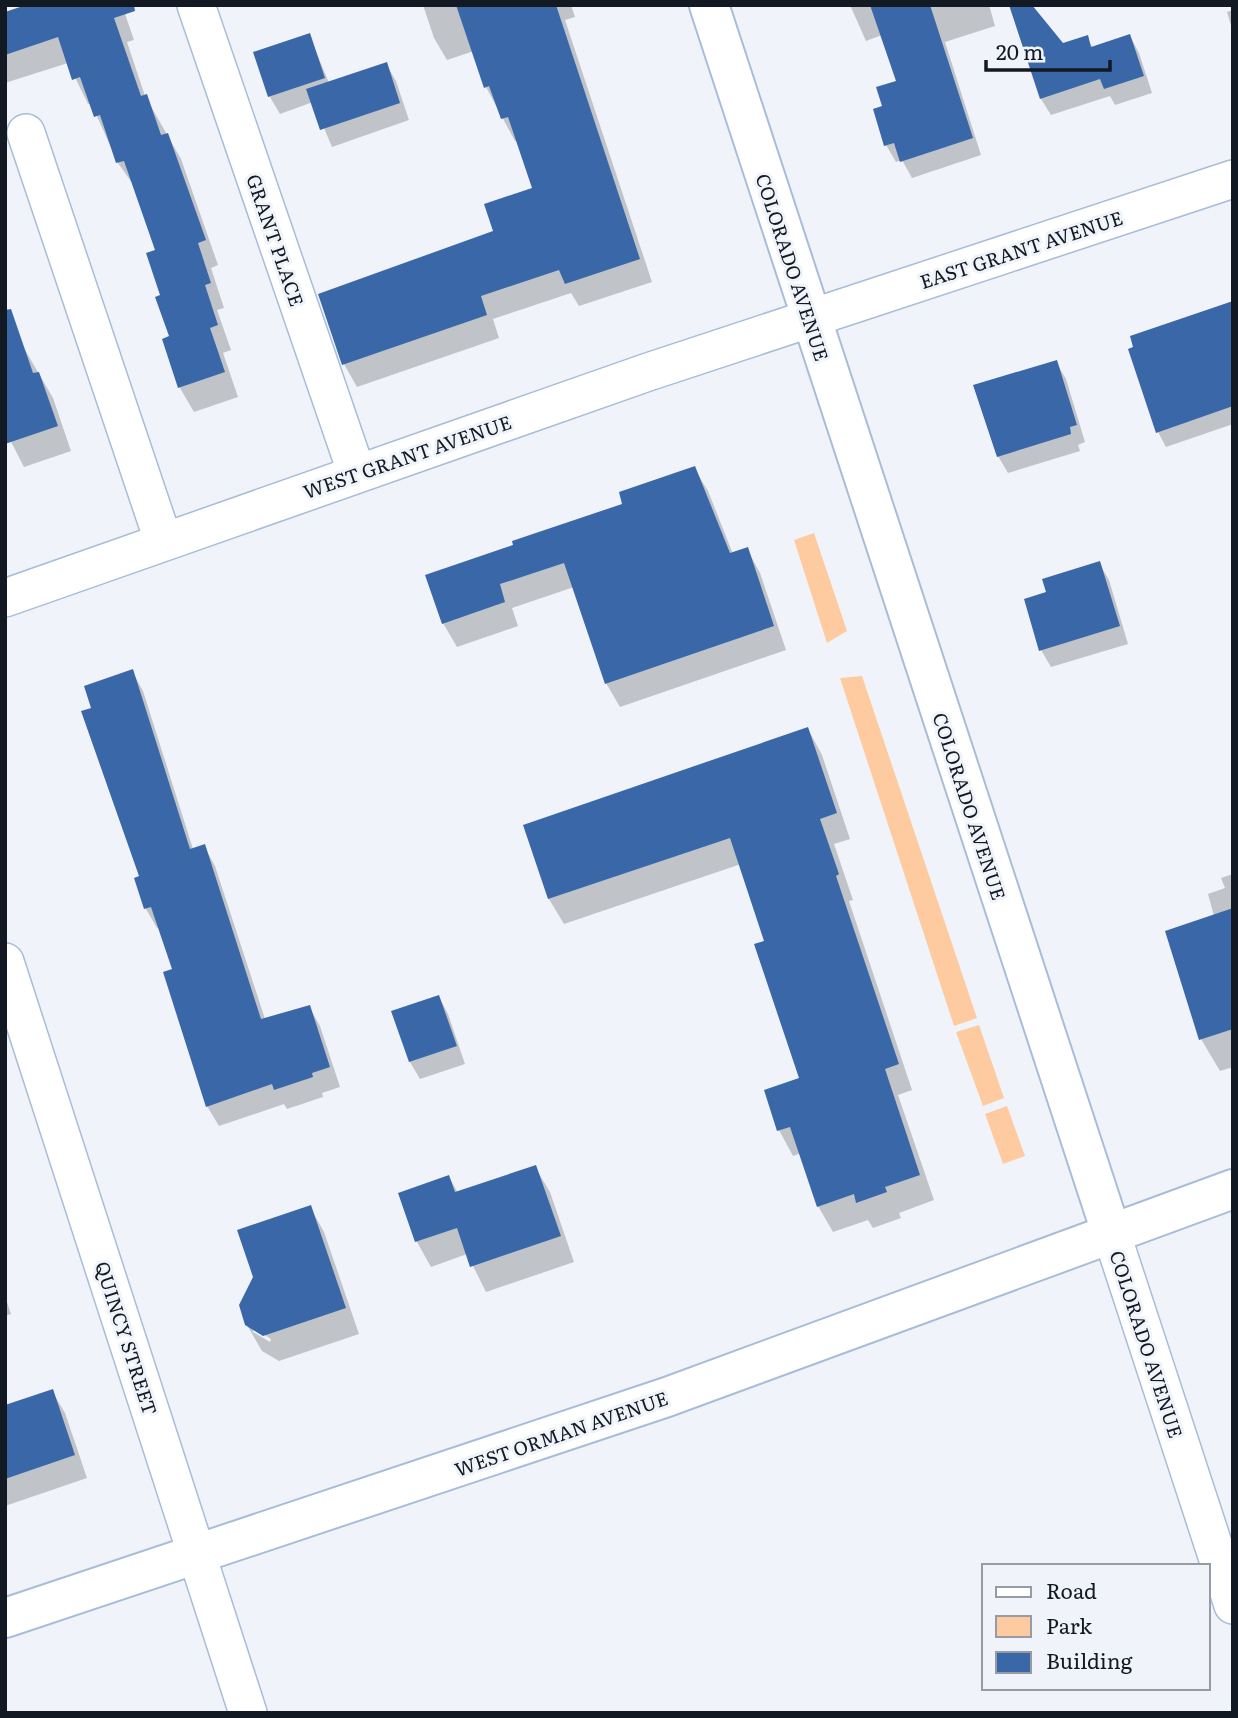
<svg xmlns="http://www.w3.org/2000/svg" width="1238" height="1718" font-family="Literata,serif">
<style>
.green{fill:#fdcb9f}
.shadow{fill:#0003;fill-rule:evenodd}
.building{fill:#3967a8}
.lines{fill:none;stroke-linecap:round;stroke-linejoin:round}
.minor-casing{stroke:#a9bcd8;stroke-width:40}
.tertiary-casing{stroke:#a9bcd8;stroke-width:42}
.minor{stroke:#fff;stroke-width:37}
.tertiary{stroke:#fff;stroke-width:38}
.labels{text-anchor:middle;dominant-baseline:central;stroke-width:6;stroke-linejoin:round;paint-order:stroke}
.street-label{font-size:19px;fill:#121923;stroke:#f0f4fa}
</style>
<rect width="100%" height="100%" fill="#f0f4fa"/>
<path class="green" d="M 814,533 L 847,631 L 827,643 L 794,540 Z
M 862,676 L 977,1018 L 954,1026 L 840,678 Z
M 979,1025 L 1004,1098 L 983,1106 L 956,1032 Z
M 1007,1106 L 1025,1156 L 1003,1164 L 985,1114 Z"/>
<path class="shadow" d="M 122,5 L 134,40 L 127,42 L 145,96 L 181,159 L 218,265 L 211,268 L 224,308 L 217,310 L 231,350 L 223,353 L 238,397 L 194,412 L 180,388 L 164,340 L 171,337 L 157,251 L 135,187 L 118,163 L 91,103 L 88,104 L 68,63 L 5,83 L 5,14 Z
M 423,5 L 571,5 L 575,17 L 565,20 L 652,282 L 579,306 L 571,293 L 493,319 L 499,338 L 357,387 L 344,364 L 496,232 L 534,189 L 518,140 L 515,141 L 486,87 L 474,51 L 447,60 L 434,38 Z
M 850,5 L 989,5 L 995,26 L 945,42 L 981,155 L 912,178 L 902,160 L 896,162 L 886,145 L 884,107 L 898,82 L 882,35 L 866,41 Z
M 1233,10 L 1233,32 L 1227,12 Z
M 309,35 L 329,83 L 386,64 L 396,81 L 409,120 L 332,147 L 313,102 L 280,114 L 270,97 L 256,53 Z
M 1130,36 L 1139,53 L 1152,93 L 1115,105 L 1110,96 L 1051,115 L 1041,99 L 1087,38 L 1093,48 Z
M 1233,301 L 1233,424 L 1166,447 L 1158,432 L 1132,337 Z
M 21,343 L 53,398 L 71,451 L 24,467 L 5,430 Z
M 1056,362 L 1066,379 L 1085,442 L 1078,445 L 1080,451 L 1008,473 L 998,456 Z
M 694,468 L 708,491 L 733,554 L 747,549 L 760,573 L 786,650 L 620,707 L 606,683 L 574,587 L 512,608 L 518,626 L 457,647 L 443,623 L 427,576 L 625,505 Z
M 1099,563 L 1109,580 L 1128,644 L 1051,667 L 1041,650 L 1048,593 Z
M 132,671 L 143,691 L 193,849 L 204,846 L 215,866 L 265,1019 L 309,1007 L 320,1026 L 340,1087 L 322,1093 L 323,1097 L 287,1109 L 284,1104 L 219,1126 L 207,1106 L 174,970 L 160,927 L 157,928 L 146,909 L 136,879 L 141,877 L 93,709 Z
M 808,729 L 822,755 L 850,839 L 834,844 L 853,900 L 849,901 L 912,1090 L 898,1095 L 934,1200 L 899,1213 L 901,1218 L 873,1228 L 868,1220 L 833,1232 L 818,1206 L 801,1153 L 793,1156 L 779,1130 L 801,1079 L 767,942 L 741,864 L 564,924 L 549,899 L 525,826 Z
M 1233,874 L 1233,1067 L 1220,1071 L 1201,1039 L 1214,916 L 1208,894 L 1225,888 L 1221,878 Z
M 439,997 L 448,1014 L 465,1064 L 420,1079 L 410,1062 L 394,1012 Z
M 535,1167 L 550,1192 L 574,1262 L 486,1292 L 467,1254 L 431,1267 L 417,1242 L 401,1194 L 449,1177 L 458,1193 Z
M 310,1207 L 324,1232 L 359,1334 L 279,1361 L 262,1351 L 247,1325 ZM 253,1328 L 271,1339 L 270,1342 L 253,1332 Z
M 5,1296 L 11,1314 L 5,1316 Z
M 52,1391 L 65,1413 L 87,1478 L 5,1506 L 5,1407 Z"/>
<path class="building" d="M 26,5 L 134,5 L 135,11 L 114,18 L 141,96 L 147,94 L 161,135 L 168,133 L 206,240 L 198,243 L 211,283 L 205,285 L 218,325 L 210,328 L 225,372 L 178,388 L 162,339 L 169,336 L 155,297 L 160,295 L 146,253 L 155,250 L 124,161 L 116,163 L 100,115 L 94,117 L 80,77 L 72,80 L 58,37 L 5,55 L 5,12 Z
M 456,5 L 556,5 L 640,259 L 565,284 L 559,270 L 481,296 L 487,315 L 342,365 L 318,294 L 493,231 L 484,204 L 532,188 L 508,117 L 501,119 L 489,86 L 484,88 Z
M 870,5 L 930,5 L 973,138 L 900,162 L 894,143 L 884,146 L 873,109 L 882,106 L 876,87 L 896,81 Z
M 1009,5 L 1032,5 L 1063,43 L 1088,35 L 1091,47 L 1130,34 L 1144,76 L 1104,89 L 1100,79 L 1040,99 Z
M 310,33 L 325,78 L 268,97 L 253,52 Z
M 387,62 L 400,103 L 320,130 L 306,89 Z
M 1233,301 L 1233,406 L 1156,433 L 1128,349 L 1133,347 L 1130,336 Z
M 11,309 L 33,373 L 39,372 L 58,426 L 5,444 L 5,310 Z
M 1057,360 L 1077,425 L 1070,427 L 1071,434 L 997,457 L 973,385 Z
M 695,466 L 730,553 L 748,547 L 774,626 L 605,684 L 564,563 L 500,584 L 505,602 L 442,624 L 425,575 L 513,545 L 512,541 L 622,504 L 619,492 Z
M 1100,561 L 1120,626 L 1039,651 L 1024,599 L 1046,592 L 1042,579 Z
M 133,669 L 190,849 L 205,844 L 261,1019 L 310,1005 L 330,1067 L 312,1073 L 313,1077 L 274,1090 L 272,1084 L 206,1107 L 163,972 L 172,969 L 151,907 L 144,909 L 134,878 L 139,876 L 81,711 L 91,708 L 84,686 Z
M 808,727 L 837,813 L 820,819 L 839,874 L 836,876 L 899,1064 L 885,1069 L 920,1175 L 885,1187 L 887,1192 L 856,1203 L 854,1194 L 817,1207 L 790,1127 L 777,1131 L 764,1090 L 799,1078 L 754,944 L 764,941 L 730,838 L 548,899 L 523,825 Z
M 1233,908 L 1233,1029 L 1199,1040 L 1165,931 Z
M 439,995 L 457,1046 L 409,1062 L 391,1011 Z
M 536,1165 L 561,1236 L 470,1267 L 457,1228 L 415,1242 L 398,1193 L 449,1175 L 455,1192 Z
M 311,1205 L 346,1308 L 263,1336 L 245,1325 L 239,1305 L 253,1277 L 237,1230 Z
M 53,1389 L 75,1455 L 5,1479 L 5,1405 Z"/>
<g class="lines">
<g class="minor-casing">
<path id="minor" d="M 196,5 L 357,474
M 26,133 L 163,540
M 5,598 L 648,372 L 1233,179
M 5,962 L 248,1713
M 1111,1232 L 1233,1605"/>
</g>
<g class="tertiary-casing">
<path id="tertiary" d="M 709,5 L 1111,1232
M 5,1618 L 667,1397 L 1233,1189"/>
</g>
<use href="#minor" class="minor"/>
<use href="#tertiary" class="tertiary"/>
</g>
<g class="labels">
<g class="street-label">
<text transform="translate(276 240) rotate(71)">GRANT PLACE</text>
<text transform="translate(1021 249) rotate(-18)">EAST GRANT AVENUE</text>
<text transform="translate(793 267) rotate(72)">COLORADO AVENUE</text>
<text transform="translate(407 456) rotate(-19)">WEST GRANT AVENUE</text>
<text transform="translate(970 806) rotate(72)">COLORADO AVENUE</text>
<text transform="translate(127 1338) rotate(72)">QUINCY STREET</text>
<text transform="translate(1147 1344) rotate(72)">COLORADO AVENUE</text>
<text transform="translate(561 1433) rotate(-19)">WEST ORMAN AVENUE</text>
</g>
</g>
<rect width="1238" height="1718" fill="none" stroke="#121923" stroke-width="14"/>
<rect x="982" y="1564" width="228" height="126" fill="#f0f4fa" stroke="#979ca4" stroke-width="2"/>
<rect x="996" y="1587" width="35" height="10" fill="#ffffff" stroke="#979ca4" stroke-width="2"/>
<text x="1046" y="1599" font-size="21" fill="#121923">Road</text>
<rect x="996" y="1616" width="35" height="21" fill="#fdcb9f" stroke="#979ca4" stroke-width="2"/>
<text x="1046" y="1634" font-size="21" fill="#121923">Park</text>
<rect x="996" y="1652" width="35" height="21" fill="#3967a8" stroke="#979ca4" stroke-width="2"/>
<text x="1046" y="1669" font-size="21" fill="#121923">Building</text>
<path d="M986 60v10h124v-10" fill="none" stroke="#121923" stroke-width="3.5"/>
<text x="996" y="60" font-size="21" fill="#121923" stroke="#f0f4fa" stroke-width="5" paint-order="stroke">20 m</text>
</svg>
